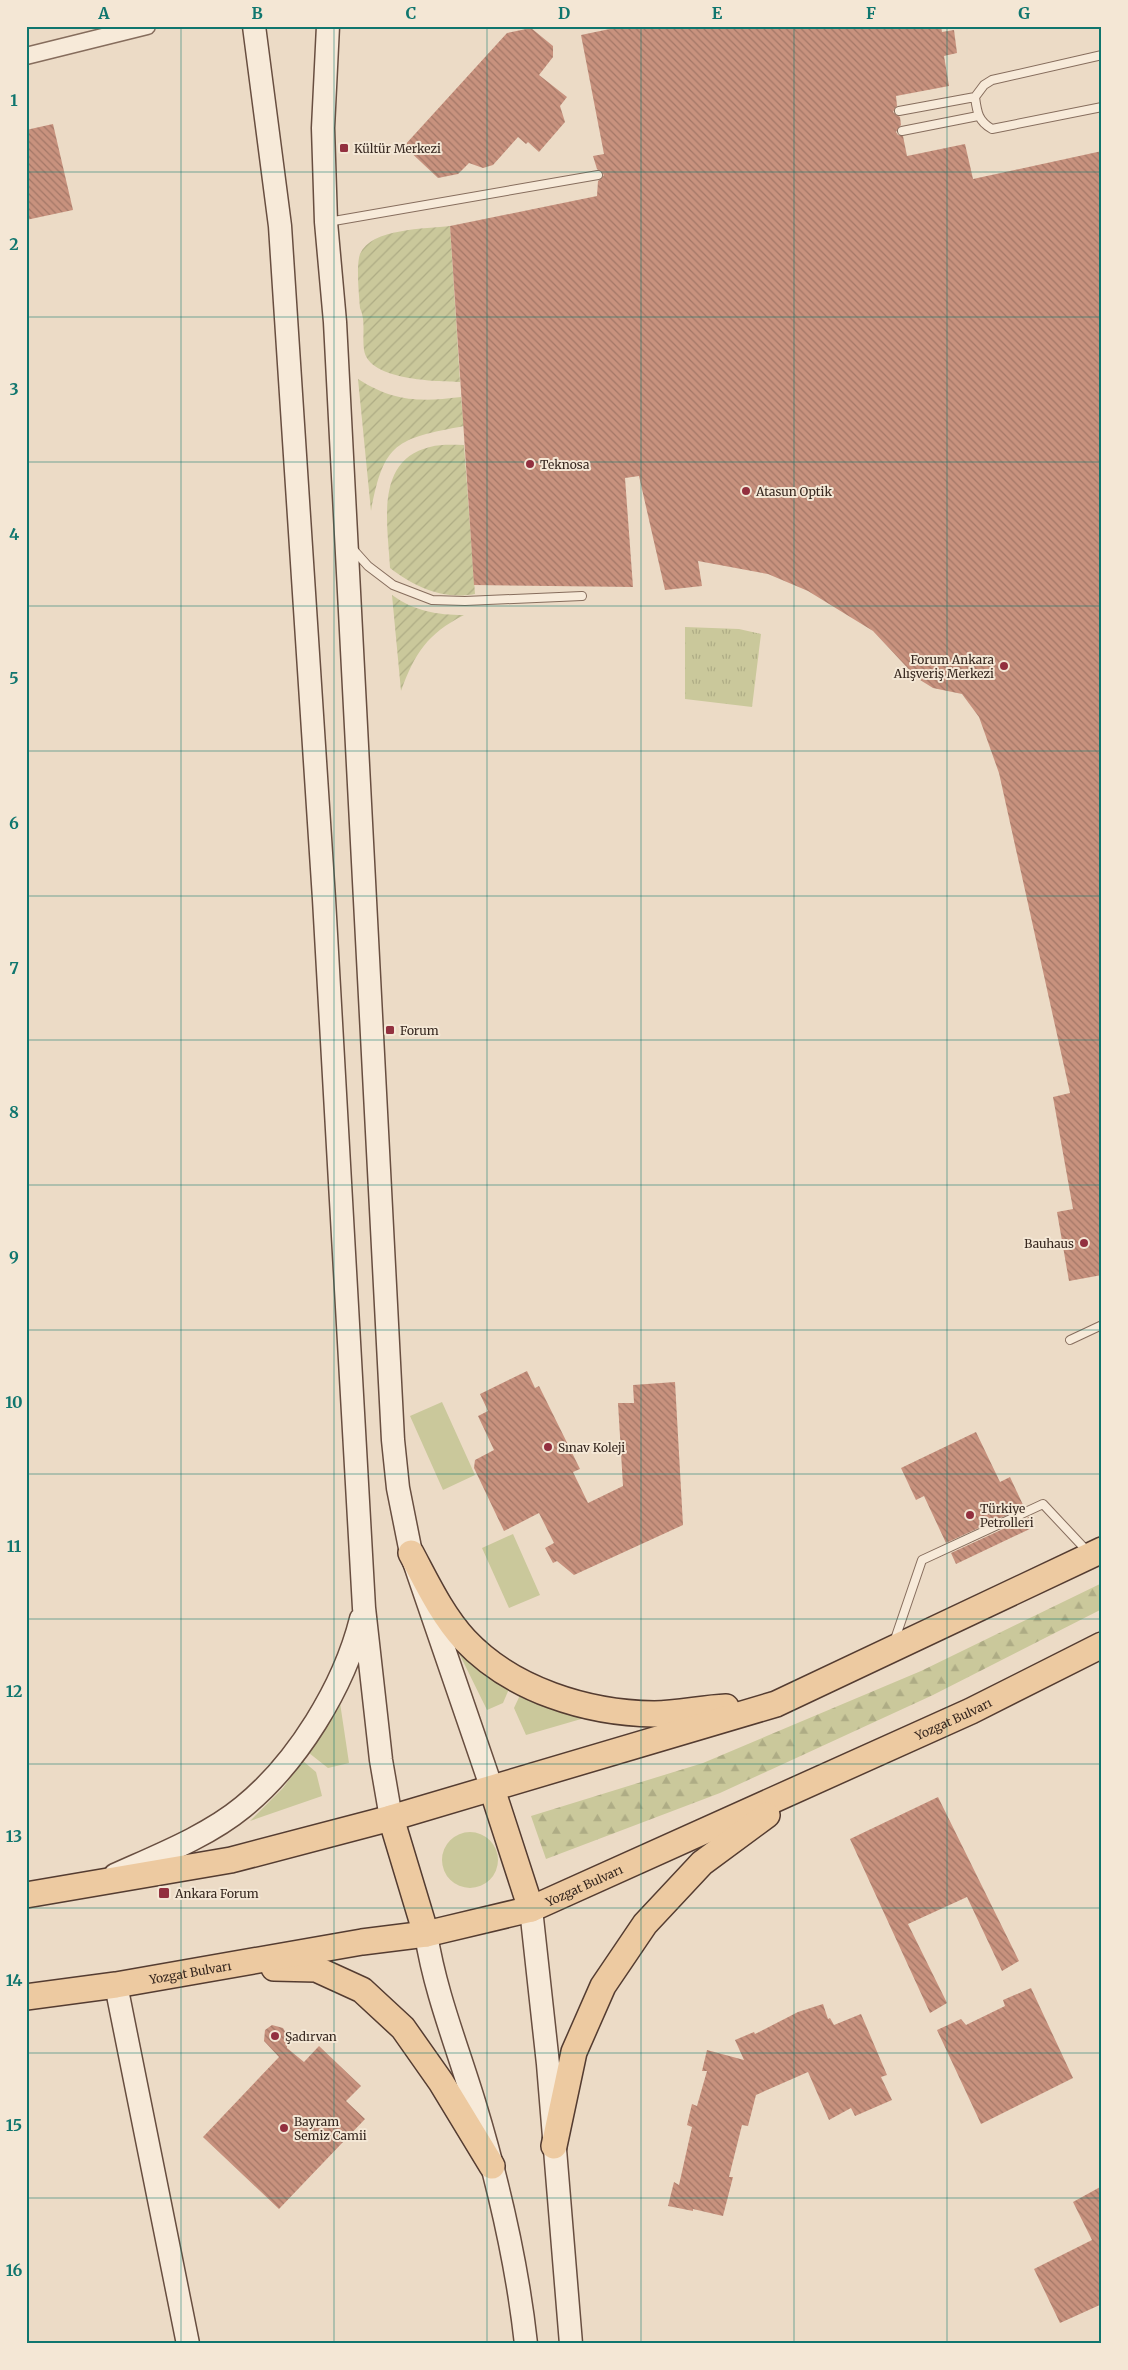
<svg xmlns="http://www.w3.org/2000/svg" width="1128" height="2370" font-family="Merriweather,serif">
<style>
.grass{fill:#cac89b}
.forest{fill:url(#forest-firs)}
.park{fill:url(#park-tufts)}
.garden{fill:url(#garden-furrows)}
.building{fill:url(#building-back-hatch)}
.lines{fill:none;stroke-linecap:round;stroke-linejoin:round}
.lane-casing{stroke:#866d5d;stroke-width:10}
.street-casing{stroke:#866d5d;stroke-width:19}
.secondary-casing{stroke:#684e40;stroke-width:25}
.primary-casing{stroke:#543c31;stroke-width:28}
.lane{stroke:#f7ead9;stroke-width:8}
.street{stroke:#f7ead9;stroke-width:16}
.secondary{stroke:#f7ead9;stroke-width:22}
.primary{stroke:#edcaa1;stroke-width:25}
.grid{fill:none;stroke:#0f766e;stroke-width:1;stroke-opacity:0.55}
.poi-dot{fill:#92303f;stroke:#f4e7d5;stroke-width:2}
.labels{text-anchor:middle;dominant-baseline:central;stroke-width:4;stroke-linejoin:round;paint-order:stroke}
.poi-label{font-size:12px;fill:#372820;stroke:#f4e7d5;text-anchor:start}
.street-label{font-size:12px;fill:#372820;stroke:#f4e7d5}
.neatline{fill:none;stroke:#0f766e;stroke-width:2}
.grid-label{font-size:16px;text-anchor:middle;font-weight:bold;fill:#0f766e}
</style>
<defs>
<pattern id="forest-firs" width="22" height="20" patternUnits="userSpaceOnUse" patternTransform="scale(1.25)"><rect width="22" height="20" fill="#cac89b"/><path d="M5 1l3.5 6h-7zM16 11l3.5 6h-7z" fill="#aeac85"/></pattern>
<pattern id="park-tufts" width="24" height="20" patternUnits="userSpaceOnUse" patternTransform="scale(1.25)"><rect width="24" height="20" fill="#cac89b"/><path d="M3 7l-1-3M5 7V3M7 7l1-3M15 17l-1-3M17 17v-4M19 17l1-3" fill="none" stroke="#aeac85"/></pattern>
<pattern id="garden-furrows" width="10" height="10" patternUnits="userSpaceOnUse" patternTransform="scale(1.25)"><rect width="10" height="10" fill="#cac89b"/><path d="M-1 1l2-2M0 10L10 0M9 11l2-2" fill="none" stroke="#aeac85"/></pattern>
<pattern id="building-back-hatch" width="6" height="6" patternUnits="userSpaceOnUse" patternTransform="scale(1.25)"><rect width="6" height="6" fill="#c8927e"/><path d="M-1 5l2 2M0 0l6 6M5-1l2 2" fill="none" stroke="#a37767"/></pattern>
</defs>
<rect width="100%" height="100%" fill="#ecdbc6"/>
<path class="grass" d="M 442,1402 L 475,1475 L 443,1490 L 410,1416 Z
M 513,1534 L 540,1595 L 509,1608 L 482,1548 Z
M 454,1643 L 509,1689 L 503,1703 L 487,1710 Z
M 521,1693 L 588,1717 L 526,1735 L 514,1708 Z
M 339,1696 L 349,1763 L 328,1768 L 309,1753 Z
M 303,1761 L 316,1772 L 322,1796 L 250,1821 L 283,1788 Z
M442 1860a28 28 0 1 1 56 0a28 28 0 1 1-56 0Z"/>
<path class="forest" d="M 1102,1583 L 1102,1609 L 933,1695 L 720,1793 L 546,1859 L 531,1816 L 703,1763 L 921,1671 Z"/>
<path class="park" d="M 685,627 L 739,629 L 761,634 L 752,707 L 685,699 Z"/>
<path class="garden" d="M 450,226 L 460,382 C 437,381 369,381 364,350 C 362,335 366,321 360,308 C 359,295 356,265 360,254 C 371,228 426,229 450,226 Z
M 358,379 C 394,402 420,402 461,397 L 464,426 C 396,439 384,442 371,511 Z
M 464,445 L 475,594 C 443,600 415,587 390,568 C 388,526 374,460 430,447 C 441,444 453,445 464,445 Z
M 392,595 C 414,611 437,615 464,615 C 427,634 415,653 401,691 Z"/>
<path class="building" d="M 624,26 L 941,26 L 942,32 L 954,30 L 957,53 L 944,56 L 949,86 L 896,96 L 897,106 L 893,112 L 900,117 L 901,125 L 896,132 L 898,135 L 903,136 L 907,156 L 965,144 L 973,179 L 1102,151 L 1102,1275 L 1069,1281 L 1057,1212 L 1073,1209 L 1053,1097 L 1070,1093 L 999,773 L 979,717 L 962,694 L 933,688 L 917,678 L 873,631 L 808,591 L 768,574 L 698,561 L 702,586 L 665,590 L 639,476 L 625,478 L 633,587 L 474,585 L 450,226 L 597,196 L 598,181 L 604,175 L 597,169 L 593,156 L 604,154 L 581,35 Z
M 531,28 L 553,46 L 553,57 L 539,75 L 567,97 L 560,106 L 565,122 L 539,152 L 528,142 L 526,144 L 518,137 L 493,165 L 483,168 L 469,163 L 458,174 L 438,178 L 404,146 L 507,33 Z
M 53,124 L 73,210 L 26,220 L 26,130 Z
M 527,1371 L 535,1388 L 539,1386 L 580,1469 L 573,1472 L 588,1503 L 623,1486 L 618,1403 L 634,1403 L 633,1385 L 675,1382 L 683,1525 L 574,1575 L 557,1561 L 553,1563 L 545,1548 L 554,1543 L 539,1513 L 504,1531 L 474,1468 L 475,1460 L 494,1450 L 478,1416 L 488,1411 L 480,1394 Z
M 976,1432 L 1000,1482 L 1010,1477 L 1024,1507 L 946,1543 L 924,1496 L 916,1500 L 901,1468 Z
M 1029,1517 L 1034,1527 L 956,1564 L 951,1553 Z
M 938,1797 L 1019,1961 L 1002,1971 L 967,1897 L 908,1924 L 947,2003 L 930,2013 L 850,1839 Z
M 1031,1988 L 1073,2078 L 981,2124 L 937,2030 L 961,2019 L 966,2025 L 1005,2006 L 1003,2000 Z
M 823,2004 L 828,2019 L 830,2018 L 834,2025 L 861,2014 L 887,2075 L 881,2077 L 892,2100 L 855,2116 L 851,2108 L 829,2120 L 808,2072 L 756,2095 L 748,2126 L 742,2125 L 729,2177 L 733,2177 L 723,2216 L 693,2209 L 693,2211 L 668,2206 L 674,2182 L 679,2185 L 692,2127 L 687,2125 L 692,2104 L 697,2106 L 707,2071 L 702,2071 L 707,2050 L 744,2060 L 735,2040 L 754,2032 L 755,2034 L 798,2012 Z
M 272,2025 L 283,2028 L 287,2035 L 287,2048 L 304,2062 L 319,2046 L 361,2086 L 346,2101 L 365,2119 L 279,2209 L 203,2137 L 279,2057 L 264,2041 L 265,2030 Z
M 1102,2186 L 1102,2304 L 1060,2323 L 1034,2269 L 1092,2240 L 1073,2202 Z"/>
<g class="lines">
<g class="lane-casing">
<path id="lane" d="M 1102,55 L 992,80 L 984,85 L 975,97 C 977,112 978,121 992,129 L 1102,107
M 899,111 L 975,97
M 902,131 L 978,116
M 328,222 L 598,175
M 351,547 L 368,566 L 393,585 L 432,600 L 465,601 L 582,596
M 1070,1340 L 1102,1325
M 894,1642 L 922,1560 L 1043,1504 L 1088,1552"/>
</g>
<g class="street-casing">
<path id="street" d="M 26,56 L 147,26"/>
</g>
<g class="secondary-casing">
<path id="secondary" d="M 254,26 L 280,226 L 324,899 L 364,1608 L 381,1760 L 391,1818
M 328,26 L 323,128 L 326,222 L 335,322 L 393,1440 L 398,1488 L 411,1553 L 492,1789
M 115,1875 C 157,1856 208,1836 243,1807 C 297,1763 344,1687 361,1619
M 531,1909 L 548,2064 L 571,2344
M 426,1934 C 435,1992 457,2046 474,2102 C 498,2181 517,2262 526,2344
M 116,1985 L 188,2344"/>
</g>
<g class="primary-casing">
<g id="primary">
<path d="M 411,1553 C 427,1583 442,1615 465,1640 C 512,1690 587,1713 654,1714 C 678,1714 702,1708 726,1707"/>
<path d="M 492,1789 L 531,1909"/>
<path d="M 391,1818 L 426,1934"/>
<path d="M 26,1895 L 231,1860 L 391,1818 L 776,1704 L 1102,1550"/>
<path d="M 274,1968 L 316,1969 L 362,1990 L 403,2028 L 441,2082 L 492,2166"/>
<path id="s1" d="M 26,1997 L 116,1985 L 362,1942 L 426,1934 L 531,1909 L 971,1711 L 1102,1645"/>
<path d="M 554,2146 L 574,2052 L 603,1986 L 645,1924 L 702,1863 L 767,1815"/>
</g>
</g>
<use href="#lane" class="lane"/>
<use href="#street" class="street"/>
<use href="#secondary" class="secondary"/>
<use href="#primary" class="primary"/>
</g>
<path class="grid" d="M 181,26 L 181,2344M 334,26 L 334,2344M 487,26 L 487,2344M 641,26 L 641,2344M 794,26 L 794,2344M 947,26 L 947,2344M 26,172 L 1102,172M 26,317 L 1102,317M 26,462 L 1102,462M 26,606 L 1102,606M 26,751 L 1102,751M 26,896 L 1102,896M 26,1040 L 1102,1040M 26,1185 L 1102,1185M 26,1330 L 1102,1330M 26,1474 L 1102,1474M 26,1619 L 1102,1619M 26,1764 L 1102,1764M 26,1908 L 1102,1908M 26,2053 L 1102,2053M 26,2198 L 1102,2198"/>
<g class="poi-dot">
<rect x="339" y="143" width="10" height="10" rx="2.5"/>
<circle cx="530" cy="464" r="5"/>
<circle cx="746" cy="491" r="5"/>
<circle cx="1004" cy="666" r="5"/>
<rect x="385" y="1025" width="10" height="10" rx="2.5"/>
<circle cx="1084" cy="1243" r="5"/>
<circle cx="548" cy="1447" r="5"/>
<circle cx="970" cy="1515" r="5"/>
<rect x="158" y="1887" width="12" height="12" rx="2.5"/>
<circle cx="275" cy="2036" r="5"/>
<circle cx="284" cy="2128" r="5"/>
</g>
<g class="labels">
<g class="poi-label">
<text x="354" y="148">Kültür Merkezi</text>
<text x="540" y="464">Teknosa</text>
<text x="756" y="491">Atasun Optik</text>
<text x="994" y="659" text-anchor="end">Forum Ankara<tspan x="994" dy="14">Alışveriş Merkezi</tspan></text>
<text x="400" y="1030">Forum</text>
<text x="1074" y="1243" text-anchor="end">Bauhaus</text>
<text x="558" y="1447">Sınav Koleji</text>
<text x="980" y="1508">Türkiye<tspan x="980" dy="14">Petrolleri</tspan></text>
<text x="175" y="1893">Ankara Forum</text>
<text x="285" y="2036">Şadırvan</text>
<text x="294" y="2121">Bayram<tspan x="294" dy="14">Semiz Camii</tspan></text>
</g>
<g class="street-label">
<text stroke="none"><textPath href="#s1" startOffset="976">Yozgat Bulvarı</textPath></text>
<text stroke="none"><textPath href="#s1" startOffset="571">Yozgat Bulvarı</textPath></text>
<text stroke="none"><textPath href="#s1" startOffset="166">Yozgat Bulvarı</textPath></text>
</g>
</g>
<rect width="1128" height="2370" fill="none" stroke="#f4e7d5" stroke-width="55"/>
<rect x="28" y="28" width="1072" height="2314" class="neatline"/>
<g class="grid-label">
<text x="104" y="19">A</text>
<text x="257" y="19">B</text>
<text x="411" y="19">C</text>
<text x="564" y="19">D</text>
<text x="717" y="19">E</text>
<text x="871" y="19">F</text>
<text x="1024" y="19">G</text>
<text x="14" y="106">1</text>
<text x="14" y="250">2</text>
<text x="14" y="395">3</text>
<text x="14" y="540">4</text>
<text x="14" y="684">5</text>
<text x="14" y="829">6</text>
<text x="14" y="974">7</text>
<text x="14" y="1118">8</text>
<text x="14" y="1263">9</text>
<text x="14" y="1408">10</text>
<text x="14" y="1552">11</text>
<text x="14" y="1697">12</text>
<text x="14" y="1842">13</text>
<text x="14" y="1986">14</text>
<text x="14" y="2131">15</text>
<text x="14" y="2276">16</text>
</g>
</svg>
